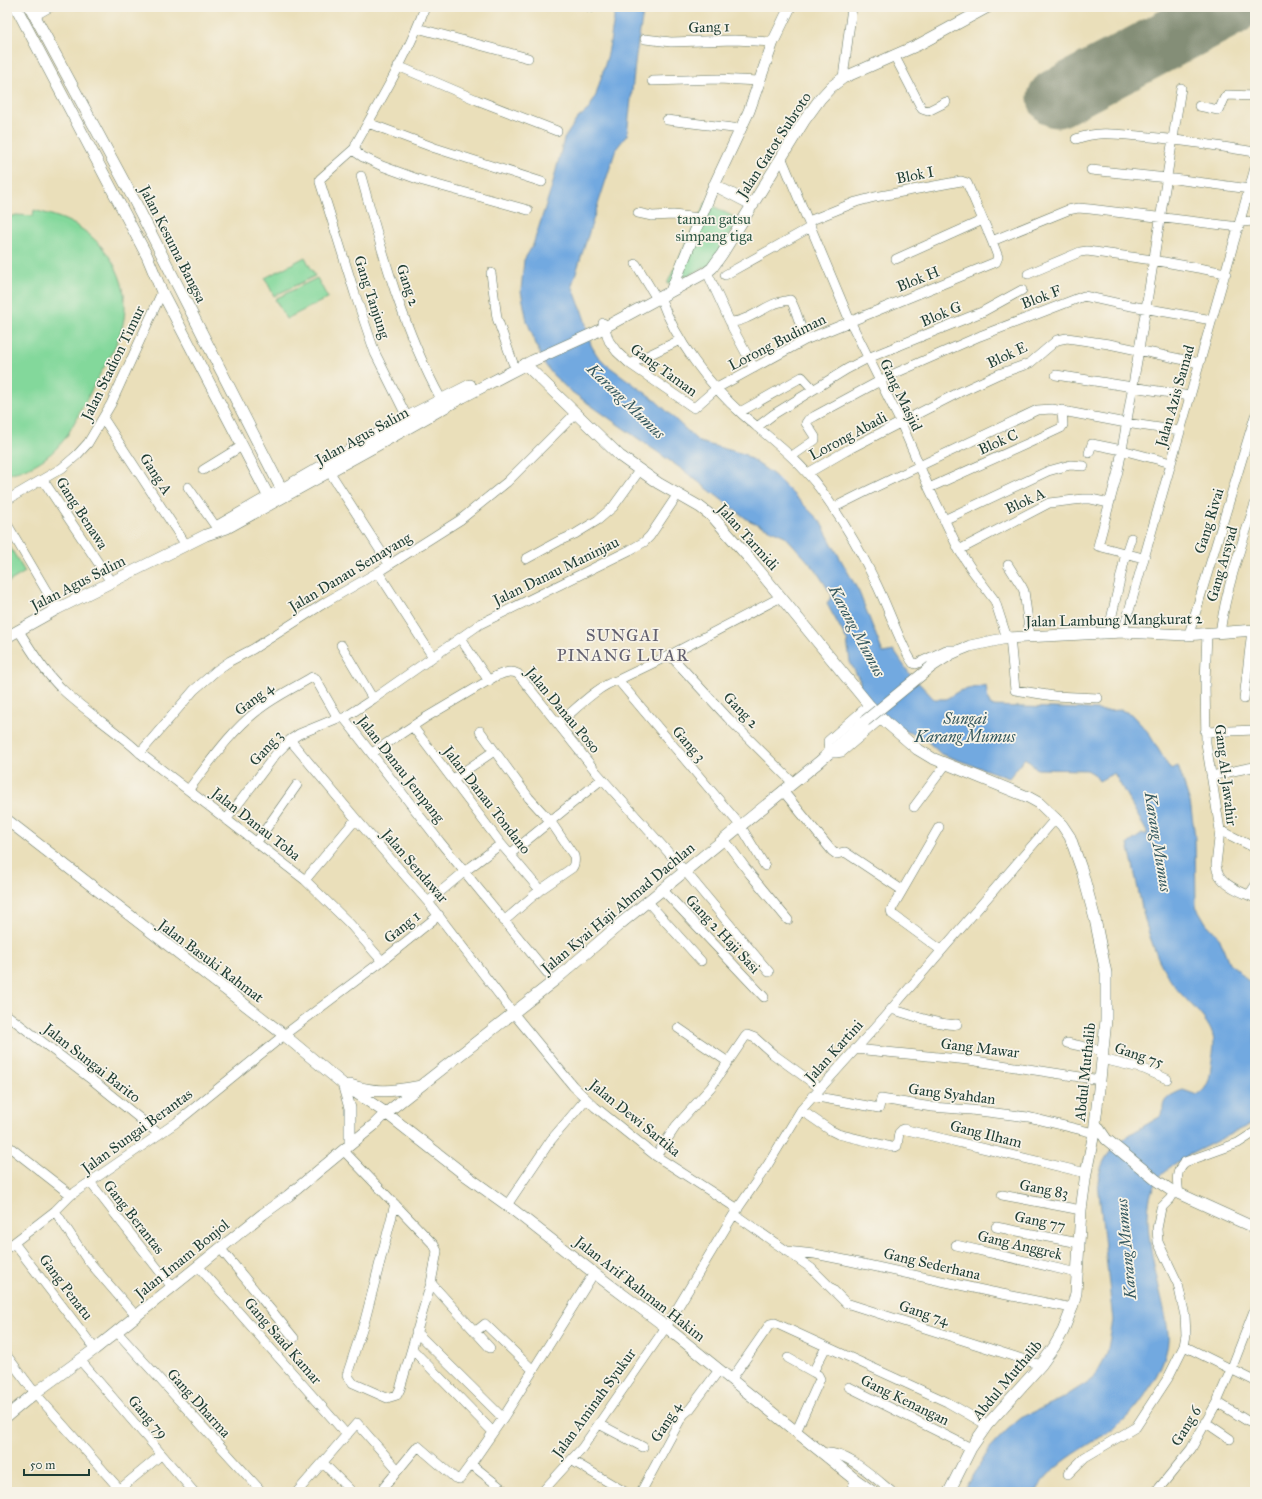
<svg xmlns="http://www.w3.org/2000/svg" width="1262" height="1499" font-family="'IM FELL Great Primer',serif">
<style>
.green{fill:#83d89b;stroke:#518a68}
.water{fill:#72a9e0;stroke:#48738a}
.lines{fill:none;stroke-linecap:round;stroke-linejoin:round}
.runway{stroke:#848e77;stroke-width:59}
.minor-casing{stroke:#667663;stroke-width:10}
.tertiary-casing{stroke:#667663;stroke-width:12}
.minor{stroke:#fff;stroke-width:9}
.tertiary{stroke:#fff;stroke-width:11}
.tertiary-bridge-casing{stroke:#667663;stroke-width:12;stroke-linecap:butt}
.tertiary-bridge{stroke:#fff;stroke-width:11}
.labels{text-anchor:middle;dominant-baseline:central;stroke-width:3.5;stroke-linejoin:round;paint-order:stroke}
.street-label{font-size:15px;fill:#1f3d34;stroke:#f7f3e8}
.park-label{font-size:15px;fill:#335c49;stroke:#f7f3e8}
.water-label{font-size:16px;font-style:italic;fill:#34585f;stroke:#f7f3e8}
.quarter-label{font-size:17px;letter-spacing:1px;fill:#636170;stroke:#f7f3e8}
</style>
<rect width="100%" height="100%" fill="#f7f3e8"/>
<filter id="ink" filterUnits="userSpaceOnUse"><feTurbulence type="fractalNoise" baseFrequency=".025" numOctaves="2"/><feDisplacementMap in="SourceGraphic" scale="8" xChannelSelector="R" yChannelSelector="G"/><feConvolveMatrix kernelMatrix="1 2 1 2 8 2 1 2 1" color-interpolation-filters="sRGB"/></filter>
<filter id="wash" filterUnits="userSpaceOnUse"><feTurbulence type="fractalNoise" baseFrequency=".012" numOctaves="4" result="noise"/><feDisplacementMap in="SourceGraphic" scale="16" xChannelSelector="R" yChannelSelector="G"/><feGaussianBlur stdDeviation="0.9" result="paint"/><feColorMatrix in="noise" values="0 0 0 0 0 0 0 0 0 0 0 0 0 0 0 0 0 1.4 0 .05"/><feComposite in="paint" operator="in"/></filter>
<g filter="url(#wash)">
<rect width="100%" height="100%" fill="#eadfba"/>
<path class="green" d="M 706,202 L 739,220 L 711,265 L 667,284 Z
M 34,210 C 48,214 64,218 77,226 C 110,246 132,285 123,324 C 119,342 109,359 100,374 C 89,395 78,416 67,436 C 51,457 33,469 7,474 L 7,218 L 16,215 L 33,216 Z
M 305,257 L 315,276 L 274,296 L 265,278 Z
M 317,278 L 328,298 L 286,319 L 275,299 Z
M 7,542 L 25,572 L 7,583 Z"/>
<path class="water" d="M 614,7 L 644,7 L 636,55 L 627,135 L 616,149 L 572,285 L 584,317 L 591,345 L 597,355 L 607,365 L 655,400 L 699,442 L 744,454 L 774,475 L 820,521 L 831,542 L 859,592 L 883,653 L 894,651 L 909,673 L 934,699 L 946,699 L 959,691 L 986,685 L 988,700 L 991,706 L 1087,709 L 1104,711 L 1121,710 L 1131,714 L 1148,732 L 1170,769 L 1178,766 L 1190,802 L 1195,836 L 1196,906 L 1206,923 L 1219,937 L 1229,963 L 1237,969 L 1247,980 L 1255,985 L 1255,1119 L 1249,1125 C 1234,1132 1219,1140 1203,1148 C 1189,1155 1175,1162 1163,1173 C 1128,1207 1165,1292 1168,1334 C 1170,1350 1160,1369 1153,1382 C 1144,1398 1133,1413 1119,1424 C 1091,1446 1053,1461 1035,1492 L 966,1492 L 966,1488 L 990,1448 L 1006,1431 L 1021,1418 L 1063,1398 L 1094,1378 L 1107,1354 L 1113,1321 L 1098,1182 C 1099,1176 1100,1169 1103,1163 C 1114,1140 1140,1129 1161,1116 C 1164,1112 1162,1108 1164,1103 C 1166,1097 1177,1092 1183,1090 L 1197,1095 C 1208,1089 1210,1078 1211,1067 C 1212,1059 1214,1050 1214,1042 C 1213,1022 1188,1003 1176,988 C 1167,976 1159,962 1154,948 C 1141,915 1137,878 1128,844 L 1142,834 L 1148,834 L 1114,773 L 1099,781 L 1094,774 L 1087,770 L 1037,769 L 1025,758 L 1009,778 L 941,754 L 925,739 L 906,731 L 891,724 L 859,690 L 860,681 L 850,662 L 847,640 L 827,604 L 832,595 L 815,569 L 785,536 L 748,520 L 683,470 L 569,390 L 553,375 L 543,362 L 527,321 L 521,291 L 524,260 L 533,245 L 552,186 L 564,139 L 577,119 L 589,109 L 596,95 L 608,54 L 614,19 Z"/>
<g class="lines">
<path class="runway" d="M 1057,98 L 1230,7"/>
</g>
</g>
<g filter="url(#ink)">
<g class="lines">
<g class="minor-casing">
<path id="minor" d="M 425,7 C 409,53 380,101 356,144 L 355,148 L 357,153 L 363,157 L 382,166 L 423,181 L 528,210
M 591,8 L 592,7
M 34,16 L 50,7
M 417,28 L 528,58
M 645,39 L 671,42 L 734,40 L 773,42
M 894,55 L 922,109 L 928,111 L 946,102
M 398,66 L 477,100 L 557,131
M 843,78 L 852,7
M 652,81 L 718,79 L 759,81
M 1199,106 L 1218,110 C 1223,106 1222,99 1227,95 L 1255,96
M 667,120 L 741,129
M 368,123 L 435,148 L 542,182
M 1076,139 C 1097,131 1117,134 1139,136 C 1178,139 1216,146 1255,152
M 355,148 L 320,179 L 320,182 L 355,294 L 375,353 L 407,417
M 782,159 L 850,321 L 901,423 L 929,488 L 959,550 L 972,570 L 995,601 L 1007,638
M 1091,170 L 1167,178 L 1250,189
M 361,176 C 382,252 403,329 441,399
M 638,213 L 652,216 L 673,215 L 700,218
M 809,221 L 856,202 L 875,197 L 961,181 L 967,183 L 992,241
M 1240,222 L 1255,221
M 896,259 L 983,220
M 636,264 L 657,299
M 707,272 L 730,322 C 745,322 760,310 774,304 C 779,302 785,301 790,300 C 795,304 802,332 805,340
M 491,273 L 497,318 L 513,363
M 1028,274 L 1080,252 L 1087,251 L 1153,260 L 1226,273
M 725,275 L 811,227
M 660,297 C 676,341 708,384 743,415 C 771,439 799,460 821,490 C 841,518 860,549 875,581 C 884,599 891,618 899,636 C 903,645 907,655 913,663 L 916,664 L 946,650 L 959,650
M 603,323 L 609,341 L 617,352 L 630,364 L 694,408 L 717,388 L 805,340 L 996,262 L 998,257 L 992,241 L 1068,210 L 1078,208 L 1090,209 L 1239,227
M 731,323 L 732,327 L 754,368
M 630,364 L 680,340
M 1056,375 L 1190,396
M 740,412 L 802,377 L 813,389
M 103,418 L 186,545
M 757,427 L 774,414 L 847,369 L 868,358 L 982,312 L 1022,290
M 1089,453 L 1092,444 L 1122,450 L 1171,463
M 792,456 L 815,440 L 815,437 L 806,423 L 808,420 L 815,416 L 889,376 L 980,336 L 1084,296 L 1120,304 L 1212,320
M 203,470 L 242,446
M 329,471 L 389,564
M 808,473 L 851,448 L 960,392 L 999,374 L 1030,363 L 1057,340 L 1067,338 L 1109,344 L 1199,363
M 43,480 L 111,582
M 188,487 L 216,527
M 929,488 L 1031,442 L 1061,428 L 1063,425 L 1062,410
M 7,500 L 62,468 L 77,455 L 88,443 L 111,404 L 162,292
M 833,508 L 867,491 L 1037,410 L 1052,409 L 1126,423 L 1180,431
M 944,520 L 1048,471 L 1070,465 L 1084,466
M 7,524 L 57,609
M 959,550 L 1049,503 L 1083,499 L 1091,499 L 1109,503
M 1143,558 L 1098,546 L 1118,471 L 1122,450 L 1146,308 L 1181,88
M 526,559 L 559,541 L 575,534 L 598,520 L 613,507 L 639,471
M 1008,565 L 1022,587 L 1024,591 L 1030,636
M 378,572 L 433,657 L 373,699 L 344,718 L 440,842 L 554,981
M 1123,632 L 1255,168
M 1109,633 L 1110,624 L 1126,553 L 1131,538
M 1220,633 C 1226,588 1241,546 1255,504
M 1189,634 L 1255,416
M 1207,634 L 1205,682 L 1206,743 L 1220,830 L 1216,865 C 1218,885 1240,891 1255,898
M 1010,637 L 1015,690 L 1054,696 L 1098,698
M 460,638 L 489,681
M 341,645 L 373,699
M 670,655 L 728,718 L 793,783
M 433,657 L 480,624 L 630,550 L 644,542 L 650,536 L 678,494
M 618,680 L 740,825 L 765,866
M 1244,699 L 1252,630
M 869,705 L 828,741 L 829,753 L 836,753 L 842,752 L 882,718
M 558,724 C 575,710 597,686 618,680 L 670,655 L 781,597
M 413,727 L 501,844 L 540,890
M 480,731 L 529,798 L 551,822 L 574,856 C 575,861 575,864 572,868 L 540,890 L 504,921
M 1205,732 L 1255,730
M 290,740 L 356,819 L 428,902 L 514,1014 L 573,1086 L 595,1107 L 656,1156 L 738,1209
M 140,753 L 194,690 L 217,670 L 230,661 L 253,649 L 326,602 L 378,572 L 460,520 L 507,482 L 575,414
M 372,753 L 425,718 L 496,676 C 504,673 510,670 518,674 L 597,773 L 685,871 L 769,972
M 1211,776 C 1226,773 1240,769 1255,767
M 453,779 L 494,751
M 189,789 C 210,762 230,732 257,711 C 274,697 294,688 312,677 L 315,678 L 338,718
M 783,791 L 832,851 L 836,854 L 845,852 L 902,890
M 914,807 L 946,764
M 226,820 L 276,754 L 290,740 L 299,734 L 338,718 L 342,718
M 939,827 L 891,910 L 892,914 L 941,950
M 1220,830 L 1255,848
M 724,839 L 750,874 L 788,920
M 256,843 L 297,785
M 510,854 L 602,779
M 305,880 L 356,819
M 662,889 L 764,997
M 1249,895 L 1255,886
M 647,901 L 701,961
M 428,902 L 464,872 L 501,844
M 382,961 L 439,915
M 891,1009 C 905,1013 944,1027 957,1024
M 7,1015 L 96,1083 L 159,1134
M 678,1028 L 728,1062
M 1067,1043 L 1103,1051
M 855,1049 L 969,1060 L 1100,1080
M 1102,1059 L 1144,1069 L 1167,1079
M 812,1096 L 879,1108 L 881,1099 L 932,1107 L 971,1110 L 1028,1117 L 1094,1133
M 801,1110 L 830,1130 L 838,1134 L 892,1147 L 895,1147 L 897,1146 L 899,1133 L 903,1129 L 1086,1173
M 7,1145 L 71,1195
M 343,1150 L 434,1245 L 437,1251 L 436,1257 L 431,1283 L 400,1389 L 397,1395 L 387,1398 L 353,1383 L 347,1375 L 365,1320 L 395,1204
M 656,1156 L 676,1126 L 711,1087 L 745,1037 L 747,1035 L 755,1038 L 773,1054 L 820,1088
M 90,1182 L 172,1287
M 1179,1194 C 1177,1181 1175,1171 1185,1162 L 1238,1143 L 1255,1132
M 1002,1195 L 1081,1210
M 507,1205 L 551,1140 L 586,1099
M 55,1211 L 86,1258 L 136,1316
M 734,1214 L 811,1268 L 846,1303 L 1041,1365
M 996,1227 L 1079,1243
M 14,1243 L 95,1349
M 956,1245 L 1077,1273
M 7,1248 L 55,1211 L 71,1195 L 177,1122 L 284,1035 L 382,961 L 350,924 L 305,880 L 140,753 C 116,730 87,713 63,690 C 45,673 32,652 19,631
M 220,1248 L 294,1338
M 786,1251 L 815,1254 L 845,1260 L 987,1291 L 1072,1308
M 198,1266 L 347,1435
M 431,1283 L 490,1348
M 117,1332 L 262,1492
M 416,1332 L 503,1418
M 475,1332 L 485,1324 L 533,1370
M 1184,1346 L 1255,1381
M 412,1349 L 493,1432
M 7,1356 L 35,1393 L 122,1492
M 788,1358 L 813,1372 L 826,1347
M 80,1360 L 194,1492
M 731,1380 L 770,1324 L 775,1323 L 947,1402 L 987,1425
M 849,1387 L 971,1448
M 1217,1402 L 1249,1422
M 1205,1422 L 1230,1439
M 599,1424 L 643,1447
M 796,1432 L 820,1379 L 818,1375 L 813,1372
M 822,1453 C 845,1449 875,1478 892,1492
M 571,1460 L 625,1492
M 323,1463 L 352,1492
M 471,1464 L 506,1492
M 1068,1474 L 1085,1457 L 1136,1427 L 1168,1378 L 1184,1346 L 1186,1335 L 1185,1316 L 1178,1284 L 1158,1242 L 1157,1229 L 1161,1208 L 1170,1199 L 1175,1191
M 120,1489 L 161,1455
M 297,1492 L 357,1423 L 398,1470
M 380,1492 L 418,1446 L 455,1478 L 460,1479 L 474,1460 L 503,1418 L 594,1273
M 542,1492 L 582,1448 L 666,1327 L 734,1214 L 767,1166 L 801,1110 L 880,1022 L 1056,818
M 641,1492 L 680,1420 L 684,1414 L 690,1409 L 719,1370
M 850,1492 L 856,1480
M 1156,1492 L 1191,1449 L 1217,1402 L 1231,1370 L 1255,1308"/>
</g>
<g class="tertiary-casing">
<path id="tertiary" d="M 16,7 L 147,256 L 162,292 L 272,503
M 30,7 L 134,200 L 285,496
M 714,185 L 753,205
M 671,291 L 712,190 L 749,111 L 773,42 L 790,7
M 525,364 L 620,456 L 658,483 L 700,507 L 713,517 L 748,557 L 869,705 L 888,724 L 917,749 L 932,758 L 1028,797 L 1039,803 L 1062,825 L 1070,837 L 1082,871 L 1095,919 L 1106,973 L 1106,1020 L 1100,1080 L 1094,1133 L 1086,1173 L 1081,1210 L 1076,1293 L 1072,1308 L 1063,1331 L 1054,1347 L 1041,1365 L 987,1425 L 971,1448 L 949,1492
M 218,526 L 407,417 L 470,385
M 7,637 L 57,609 L 186,545 L 206,535 L 227,528 L 385,441 L 463,397 L 532,361 L 594,333 L 707,272 L 712,268 L 722,254 L 804,121 L 820,99 L 831,87 L 843,78 L 918,45 L 988,7
M 931,667 L 951,654 L 960,650 L 970,646 L 1007,638 L 1123,632 L 1186,635 L 1255,630
M 865,721 L 819,762 L 620,924 L 554,981 L 386,1113 L 465,1175 L 507,1205 L 594,1273 L 666,1327 L 856,1480 L 873,1492
M 7,820 L 284,1035 L 343,1084 L 386,1113 L 374,1125 L 288,1196 L 263,1214 L 95,1349 L 35,1393 L 7,1416
M 343,1084 L 350,1108 L 350,1144
M 350,1085 C 377,1094 393,1091 420,1086
M 1095,1123 L 1106,1139 L 1156,1180 L 1169,1189 L 1255,1228"/>
</g>
<use href="#minor" class="minor"/>
<use href="#tertiary" class="tertiary"/>
<g class="tertiary-bridge-casing">
<path id="tertiary-bridge" d="M 865,721 L 931,667"/>
</g>
<use href="#tertiary-bridge" class="tertiary-bridge"/>
</g>
</g>
<g class="labels">
<g class="street-label">
<text transform="translate(709 27) rotate(-2)">Gang 1</text>
<text transform="translate(774 145) rotate(-57)">Jalan Gatot Subroto</text>
<text transform="translate(915 175) rotate(-11)">Blok I</text>
<text transform="translate(173 244) rotate(63)">Jalan Kesuma Bangsa</text>
<text transform="translate(918 279) rotate(-22)">Blok H</text>
<text transform="translate(408 285) rotate(71)">Gang 2</text>
<text transform="translate(372 297) rotate(72)">Gang Tanjung</text>
<text transform="translate(1041 297) rotate(-21)">Blok F</text>
<text transform="translate(941 314) rotate(-23)">Blok G</text>
<text transform="translate(777 342) rotate(-27)">Lorong Budiman</text>
<text transform="translate(1007 355) rotate(-25)">Blok E</text>
<text transform="translate(113 363) rotate(-64)">Jalan Stadion Timur</text>
<text transform="translate(664 370) rotate(36)">Gang Taman</text>
<text transform="translate(901 395) rotate(64)">Gang Masjid</text>
<text transform="translate(1175 396) rotate(-74)">Jalan Azis Samad</text>
<text transform="translate(362 436) rotate(-29)">Jalan Agus Salim</text>
<text transform="translate(848 436) rotate(-28)">Lorong Abadi</text>
<text transform="translate(998 442) rotate(-24)">Blok C</text>
<text transform="translate(156 474) rotate(57)">Gang A</text>
<text transform="translate(1025 501) rotate(-25)">Blok A</text>
<text transform="translate(82 513) rotate(57)">Gang Benawa</text>
<text transform="translate(1209 521) rotate(-73)">Gang Rivai</text>
<text transform="translate(748 537) rotate(48)">Jalan Tarmidi</text>
<text transform="translate(1222 564) rotate(-74)">Gang Arsyad</text>
<text transform="translate(556 571) rotate(-26)">Jalan Danau Maninjau</text>
<text transform="translate(350 572) rotate(-31)">Jalan Danau Semayang</text>
<text transform="translate(78 583) rotate(-27)">Jalan Agus Salim</text>
<text transform="translate(1114 620) rotate(-1)">Jalan Lambung Mangkurat 2</text>
<text transform="translate(254 699) rotate(-37)">Gang 4</text>
<text transform="translate(563 710) rotate(50)">Jalan Danau Poso</text>
<text transform="translate(741 710) rotate(46)">Gang 2</text>
<text transform="translate(689 744) rotate(49)">Gang 3</text>
<text transform="translate(266 748) rotate(-48)">Gang 3</text>
<text transform="translate(401 769) rotate(52)">Jalan Danau Jempang</text>
<text transform="translate(1226 775) rotate(83)">Gang Al-Jawahir</text>
<text transform="translate(487 800) rotate(52)">Jalan Danau Tondano</text>
<text transform="translate(256 824) rotate(38)">Jalan Danau Toba</text>
<text transform="translate(415 866) rotate(49)">Jalan Sendawar</text>
<text transform="translate(618 908) rotate(-40)">Jalan Kyai Haji Ahmad Dachlan</text>
<text transform="translate(402 927) rotate(-39)">Gang 1</text>
<text transform="translate(723 934) rotate(47)">Gang 2 Haji Sasi</text>
<text transform="translate(211 961) rotate(37)">Jalan Basuki Rahmat</text>
<text transform="translate(980 1048) rotate(7)">Gang Mawar</text>
<text transform="translate(834 1051) rotate(-48)">Jalan Kartini</text>
<text transform="translate(1139 1055) rotate(18)">Gang 75</text>
<text transform="translate(92 1063) rotate(38)">Jalan Sungai Barito</text>
<text transform="translate(1085 1072) rotate(-84)">Abdul Muthalib</text>
<text transform="translate(952 1094) rotate(7)">Gang Syahdan</text>
<text transform="translate(635 1118) rotate(39)">Jalan Dewi Sartika</text>
<text transform="translate(137 1131) rotate(-36)">Jalan Sungai Berantas</text>
<text transform="translate(986 1134) rotate(14)">Gang Ilham</text>
<text transform="translate(1044 1189) rotate(11)">Gang 83</text>
<text transform="translate(134 1217) rotate(52)">Gang Berantas</text>
<text transform="translate(1040 1221) rotate(11)">Gang 77</text>
<text transform="translate(1020 1245) rotate(13)">Gang Anggrek</text>
<text transform="translate(182 1259) rotate(-39)">Jalan Imam Bonjol</text>
<text transform="translate(932 1264) rotate(13)">Gang Sederhana</text>
<text transform="translate(66 1287) rotate(53)">Gang Penatu</text>
<text transform="translate(640 1289) rotate(38)">Jalan Arif Rahman Hakim</text>
<text transform="translate(924 1313) rotate(18)">Gang 74</text>
<text transform="translate(283 1341) rotate(49)">Gang Saad Kamar</text>
<text transform="translate(1007 1380) rotate(-50)">Abdul Muthalib</text>
<text transform="translate(905 1400) rotate(26)">Gang Kenangan</text>
<text transform="translate(199 1403) rotate(48)">Gang Dharma</text>
<text transform="translate(594 1403) rotate(-54)">Jalan Aminah Syukur</text>
<text transform="translate(148 1417) rotate(49)">Gang 79</text>
<text transform="translate(666 1422) rotate(-58)">Gang 4</text>
<text transform="translate(1186 1426) rotate(-59)">Gang 6</text>
</g>
<g class="park-label">
<text x="714" y="219">taman gatsu<tspan x="714" dy="17">simpang tiga</tspan></text>
</g>
<g class="water-label">
<text transform="translate(626 401) rotate(44)">Karang Mumus</text>
<text transform="translate(857 631) rotate(62)">Karang Mumus</text>
<text x="965" y="718">Sungai<tspan x="965" dy="18">Karang Mumus</tspan></text>
<text transform="translate(1158 842) rotate(81)">Karang Mumus</text>
<text transform="translate(1126 1249) rotate(-95)">Karang Mumus</text>
</g>
<g class="quarter-label">
<text x="623" y="635">SUNGAI<tspan x="623" dy="20">PINANG LUAR</tspan></text>
</g>
</g>
<rect width="1262" height="1499" fill="none" stroke="#f7f3e8" stroke-width="24"/>
<path d="M24 1469v6h65v-6" fill="none" stroke="#1f3d34" stroke-width="2"/>
<text x="30" y="1469" font-size="12" fill="#1f3d34" stroke="#f7f3e8" stroke-width="3" paint-order="stroke">50 m</text>
</svg>
